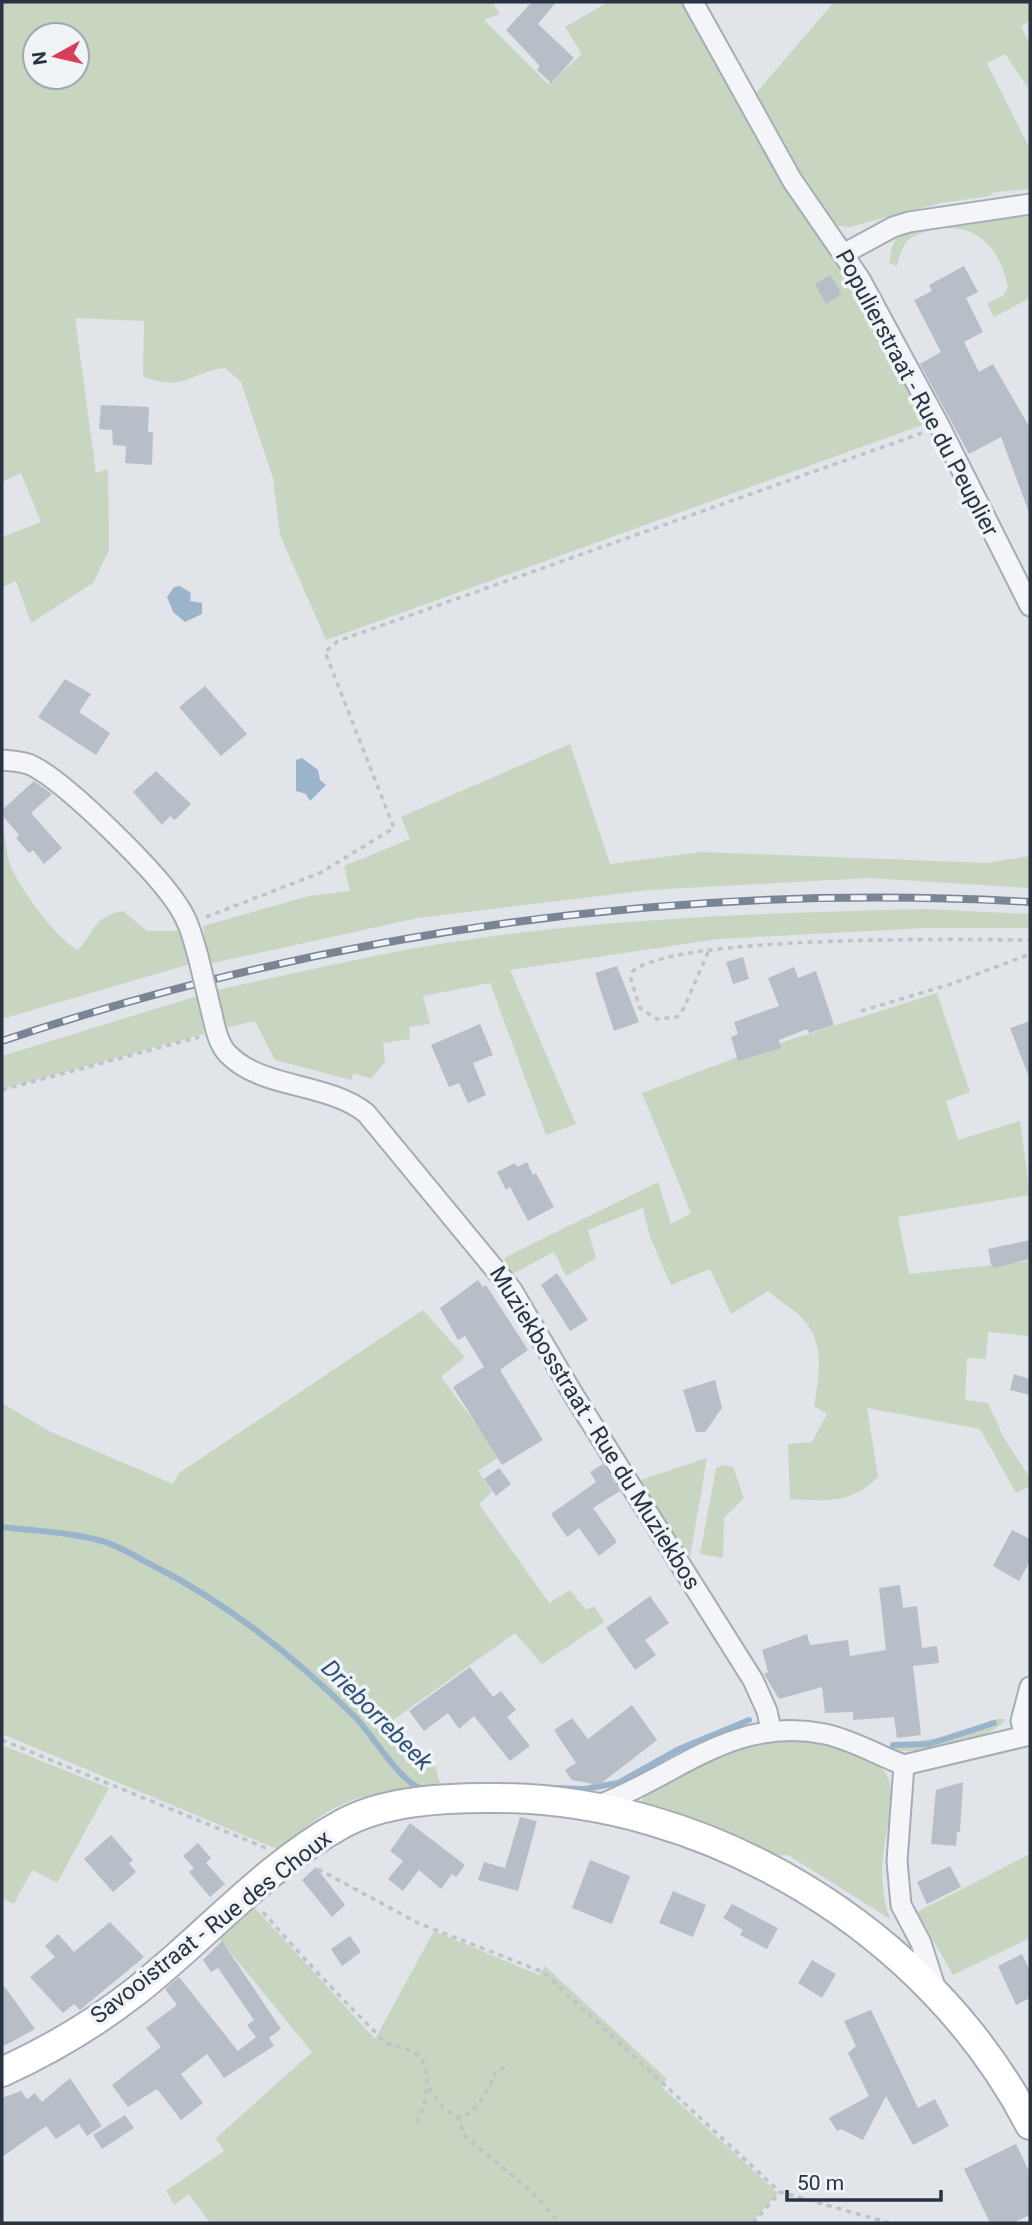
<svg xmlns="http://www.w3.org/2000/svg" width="1032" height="2225" font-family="Roboto,sans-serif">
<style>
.green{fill:#c7d5c1;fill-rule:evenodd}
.water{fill:#9ab4cc}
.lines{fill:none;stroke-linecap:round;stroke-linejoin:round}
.stream{stroke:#9ab4cc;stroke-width:6}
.building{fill:#b7bec8}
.minor-casing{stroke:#a6acb5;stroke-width:23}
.secondary-casing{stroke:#a6acb5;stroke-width:32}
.path{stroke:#bfc3c9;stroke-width:3.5;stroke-dasharray:5 5;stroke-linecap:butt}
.minor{stroke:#f4f5f8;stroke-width:19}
.secondary{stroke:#fff;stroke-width:28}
.rail-casing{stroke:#798595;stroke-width:8}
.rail{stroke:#f0f4f7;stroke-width:5;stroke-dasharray:16;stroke-linecap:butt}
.minor-bridge-casing{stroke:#a6acb5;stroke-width:23;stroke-linecap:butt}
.minor-bridge{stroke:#f4f5f8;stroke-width:19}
.labels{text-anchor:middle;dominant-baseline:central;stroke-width:7;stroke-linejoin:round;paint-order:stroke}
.street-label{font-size:23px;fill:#283343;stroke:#f0f4f7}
.water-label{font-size:24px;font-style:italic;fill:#2f5379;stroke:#f0f4f7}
</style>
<rect width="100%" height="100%" fill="#e1e5ea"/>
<path class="green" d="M 2,2 L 492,2 L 500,14 L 484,20 L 548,84 L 582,54 L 565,27 L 608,2 L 689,2 L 928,423 L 326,640 L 280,535 L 273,478 L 241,382 L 225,368 C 205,369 190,382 171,383 C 162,383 152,379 143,377 L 144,321 L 75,318 L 96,473 L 108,469 L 109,550 L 93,583 L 31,623 L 16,581 L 2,587 L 2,537 L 41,522 L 21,473 L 2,482 ZM 35,35 L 77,35 L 77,77 L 35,77 Z
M 834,2 L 1030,2 L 1030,21 L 1021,26 L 1030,44 L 1030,87 L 1028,88 L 1005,54 L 987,63 L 1030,149 L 1030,189 L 994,192 L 990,196 L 941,203 L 850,227 L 838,226 L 818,203 L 756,93 Z
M 1030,214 L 1030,298 L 994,317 L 987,303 L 1003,296 L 1008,287 C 1000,248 976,220 932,230 C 925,232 913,235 907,241 C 902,246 899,259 897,266 L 889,263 C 891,255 891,244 897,238 C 916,219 1002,216 1030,214 Z
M 570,744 L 610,864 L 701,852 L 987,863 L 1030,856 L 1030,888 L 870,878 L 649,890 L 418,918 L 208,964 L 203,926 L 309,896 L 350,891 L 344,866 L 410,839 L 401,817 Z
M 2,825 C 5,836 6,846 8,858 C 13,881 57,940 78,950 C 96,931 92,917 123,911 L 147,931 L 183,931 L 190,964 L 2,1019 Z
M 925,909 L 1030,914 L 1030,928 L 925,928 L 718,939 L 510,970 L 576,1124 L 546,1135 L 490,983 L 423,996 L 430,1024 L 409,1027 L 410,1039 L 383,1043 L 385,1062 L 371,1079 L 354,1073 L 351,1080 L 275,1060 L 255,1021 L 225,1028 L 212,991 C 280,977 348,960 416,948 C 583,919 755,913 925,909 Z
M 937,993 L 970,1092 L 946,1101 L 958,1140 L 1020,1121 L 1030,1195 L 898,1217 L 909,1274 L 1030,1261 L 1030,1336 L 988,1332 L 986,1359 L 967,1358 L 965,1400 L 988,1403 L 1004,1438 L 1030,1478 L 1030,1486 L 1016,1493 L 980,1429 L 867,1408 L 878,1477 C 851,1504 826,1501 790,1499 L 788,1444 L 812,1442 L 827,1414 L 814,1406 C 819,1375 826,1344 802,1318 C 793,1308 778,1301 768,1291 L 731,1314 L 710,1269 L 671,1285 L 650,1237 L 643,1208 L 588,1230 L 596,1258 L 566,1276 L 554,1252 L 510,1275 L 504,1258 L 658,1182 L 671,1224 L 691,1213 L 642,1093 L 749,1053 Z
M 197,996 L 204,1034 L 2,1089 L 2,1056 Z
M 423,1310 L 465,1357 L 441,1377 L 500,1456 L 478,1471 L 492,1492 L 479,1504 L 549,1603 L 570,1590 L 586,1610 L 594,1606 L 604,1622 L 542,1664 L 515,1633 L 393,1720 L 423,1769 L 435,1765 L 442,1792 C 417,1795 389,1792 364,1797 C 334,1803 301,1828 282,1851 L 2,1734 L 2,1403 L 49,1431 L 173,1484 L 179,1473 Z
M 707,1458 L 690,1557 L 638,1481 Z
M 723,1465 L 733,1467 L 744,1498 L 724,1518 L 723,1558 L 700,1554 L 716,1468 Z
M 996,1719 L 1006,1719 C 989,1742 918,1757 892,1749 L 893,1745 L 949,1736 Z
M 785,1738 C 965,1758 854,1818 890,1919 L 788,1855 L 775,1856 L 643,1803 L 642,1793 L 650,1785 L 758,1741 Z
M 2,1745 L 109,1788 L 57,1883 L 32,1870 L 14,1904 L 2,1898 Z
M 1030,1854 L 1030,1938 L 953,1975 L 917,1912 Z
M 253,1906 L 375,2039 L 434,1931 L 539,1975 L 545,1966 L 667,2079 L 662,2087 L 778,2193 L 751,2223 L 210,2223 L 189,2194 L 174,2205 L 166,2191 L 224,2151 L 216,2138 L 312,2052 L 217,1936 Z"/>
<path class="water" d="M 180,586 L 191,593 L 190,601 L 202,603 L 202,614 L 185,622 L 173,612 L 167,597 L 174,587 Z
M 302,758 L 318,770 L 320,780 L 326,785 L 310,801 L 306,794 L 296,791 L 296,760 Z"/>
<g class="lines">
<path class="stream" d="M 2,1527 C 36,1531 69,1532 102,1541 C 119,1546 135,1556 150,1564 C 226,1602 295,1657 355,1717 C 372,1734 402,1785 423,1789
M 893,1745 L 929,1744 L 994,1723
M 472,1785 L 584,1789 L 618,1783 L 679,1749 L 749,1720"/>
</g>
<path class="building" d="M 532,2 L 556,2 L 538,24 L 574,58 L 551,83 L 537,70 L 540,66 L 506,30 Z
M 964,266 L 978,292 L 966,298 L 983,332 L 964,342 L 979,372 L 993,364 L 1030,428 L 1030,515 L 1001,437 L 969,454 L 920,364 L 941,352 L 914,300 L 932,291 L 929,285 Z
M 830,275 L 842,294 L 826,304 L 815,284 Z
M 101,405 L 149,407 L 148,432 L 153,432 L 152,465 L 125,463 L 126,446 L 113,445 L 112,430 L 99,429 Z
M 65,679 L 91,694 L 79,712 L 110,733 L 96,755 L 38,717 Z
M 205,686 L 247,734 L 221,756 L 179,707 Z
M 156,771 L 191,804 L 175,820 L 170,816 L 162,825 L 133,792 Z
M 34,781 L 52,794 L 31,813 L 62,848 L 44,864 L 33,850 L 29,853 L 16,838 L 19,835 L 2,815 L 2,810 Z
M 743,957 L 749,979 L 733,984 L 726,962 Z
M 617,966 L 639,1022 L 614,1031 L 595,973 Z
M 794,967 L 798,978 L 816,971 L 834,1025 L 809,1033 L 807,1029 L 779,1040 L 781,1048 L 738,1061 L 731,1037 L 738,1034 L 734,1022 L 779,1006 L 768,978 Z
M 1030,1021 L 1030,1077 L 1029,1077 L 1010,1028 Z
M 480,1024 L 493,1055 L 473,1063 L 486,1095 L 468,1103 L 459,1083 L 449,1087 L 431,1045 Z
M 527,1162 L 533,1175 L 536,1173 L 554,1207 L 528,1221 L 510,1187 L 506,1190 L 497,1172 L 515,1163 L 517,1167 Z
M 1030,1240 L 1030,1259 L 994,1268 L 991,1264 L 988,1249 Z
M 557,1273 L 588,1320 L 570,1331 L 541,1285 Z
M 478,1280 L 483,1287 L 486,1285 L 528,1350 L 500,1370 L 543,1440 L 502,1465 L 453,1387 L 484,1367 L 465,1336 L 458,1340 L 440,1308 Z
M 1014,1374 L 1030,1379 L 1030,1395 L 1010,1390 Z
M 715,1380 L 722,1408 L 705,1432 L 696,1432 L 683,1390 Z
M 603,1464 L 620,1491 L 593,1508 L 617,1542 L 599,1556 L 579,1528 L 567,1537 L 551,1514 L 596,1482 L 590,1472 Z
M 499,1468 L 511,1484 L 496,1496 L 484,1479 Z
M 1012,1530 L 1030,1539 L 1030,1561 L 1019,1581 L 993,1566 Z
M 900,1585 L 903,1608 L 917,1606 L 922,1648 L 937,1646 L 939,1663 L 913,1666 L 921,1735 L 897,1738 L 894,1717 L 853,1720 L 853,1712 L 825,1713 L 822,1687 L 779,1699 L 764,1674 L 768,1672 L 762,1650 L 807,1634 L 810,1645 L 848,1640 L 850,1656 L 886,1650 L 879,1588 Z
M 650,1596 L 669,1623 L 645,1640 L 656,1655 L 635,1670 L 606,1628 Z
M 470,1667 L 493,1697 L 501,1691 L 516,1710 L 507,1717 L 530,1746 L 510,1761 L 474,1716 L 459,1729 L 448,1713 L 424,1731 L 409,1711 Z
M 632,1705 L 657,1740 L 599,1785 L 572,1780 L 565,1770 L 576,1763 L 554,1730 L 572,1718 L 588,1739 Z
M 963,1782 L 960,1832 L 957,1832 L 956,1846 L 931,1844 L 936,1790 Z
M 520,1817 L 537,1821 L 518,1891 L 478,1880 L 484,1862 L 505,1868 Z
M 410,1823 L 465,1865 L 456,1877 L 452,1874 L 441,1889 L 419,1870 L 403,1891 L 388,1879 L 403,1861 L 390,1851 Z
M 111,1835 L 133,1860 L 129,1863 L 136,1872 L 113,1892 L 84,1859 Z
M 198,1843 L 211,1858 L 206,1863 L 225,1884 L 210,1897 L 189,1872 L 194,1868 L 183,1856 Z
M 590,1860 L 630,1876 L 612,1924 L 572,1908 Z
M 950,1866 L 961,1887 L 927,1904 L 917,1882 Z
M 316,1867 L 345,1905 L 332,1917 L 302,1880 Z
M 673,1891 L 706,1905 L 693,1937 L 659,1923 Z
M 732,1904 L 778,1928 L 767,1949 L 740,1935 L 743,1930 L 723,1918 Z
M 110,1922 L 144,1957 L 80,2010 L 74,2004 L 63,2013 L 30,1977 L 55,1957 L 45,1946 L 58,1934 L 74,1952 Z
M 350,1936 L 361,1952 L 342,1966 L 331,1949 Z
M 222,1941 L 281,2029 L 269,2038 L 274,2046 L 224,2078 L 207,2054 L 181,2074 L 203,2103 L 181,2120 L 157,2089 L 128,2107 L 112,2085 L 161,2047 L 146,2028 L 177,2005 L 165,1989 L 179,1977 L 238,2051 L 256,2037 L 247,2025 L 254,2020 L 218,1968 L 211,1972 L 203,1960 Z
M 1022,1954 L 1030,1971 L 1030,1998 L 1016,2005 L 998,1966 Z
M 812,1960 L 836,1974 L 822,1998 L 798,1983 Z
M 2,1983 L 35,2029 L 2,2047 Z
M 871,2010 L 918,2108 L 935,2099 L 949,2126 L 913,2145 L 886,2096 L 863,2140 L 841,2129 L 837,2131 L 829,2118 L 869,2096 L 848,2053 L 856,2046 L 844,2021 Z
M 70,2078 L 102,2126 L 87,2136 L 79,2124 L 56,2139 L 46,2126 L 2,2157 L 2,2098 L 21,2091 L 27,2099 L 35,2093 L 42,2102 Z
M 125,2115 L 134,2128 L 102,2149 L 93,2135 Z
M 1016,2144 L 1030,2173 L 1030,2215 L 1013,2223 L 990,2223 L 964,2169 Z"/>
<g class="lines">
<g class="minor-casing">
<path id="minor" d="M 693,2 L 792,180 L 860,279 L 939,425 L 1030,606
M 845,253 L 893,227 L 909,222 L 1030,204
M 2,760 C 12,761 24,761 33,766 C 69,785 157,872 179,907 C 189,922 193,939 198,956
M 212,1014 C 215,1027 218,1044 228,1054 C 261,1089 327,1082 366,1113 L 512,1290 L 573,1394 L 753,1680 L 767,1711 L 771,1730
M 1025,1735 L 1021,1721 L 1030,1687
M 904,1765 L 897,1861 L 901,1905 L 921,1943 L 937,1993
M 904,1765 L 1030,1735
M 596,1806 C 676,1777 732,1715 825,1734 C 853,1740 877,1755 904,1765"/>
</g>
<g class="secondary-casing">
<path id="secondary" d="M 2,2072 C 48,2051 94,2024 135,1992 C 204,1938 264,1867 342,1824 C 384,1801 441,1798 488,1798 C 706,1795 930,1931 1030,2125"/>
</g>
<path class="path" d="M 206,917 L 320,873 L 394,828 L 325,652 L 338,641 L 922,433
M 708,952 L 684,1008 L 677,1017 L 657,1019 L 640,1008 L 631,980 L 632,972 C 671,935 964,939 1030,940
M 861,1011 L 951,984 L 1030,954
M 2,1090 L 199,1037
M 2,1740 L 266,1848
M 318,1869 L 418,1923 L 543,1972 L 780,2192 L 890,2223
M 263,1912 C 301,1956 341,1998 382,2039 C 394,2051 415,2045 423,2062 C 432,2083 425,2104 416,2124
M 429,2088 L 444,2109 L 461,2118 C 480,2108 489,2088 497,2069 L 505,2068
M 457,2116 L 465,2136 L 534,2194 L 560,2223
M 753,2223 L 780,2192"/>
<use href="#minor" class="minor"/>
<use href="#secondary" class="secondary"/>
<g class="rail-casing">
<path id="rail" d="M 2,1041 C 330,931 684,882 1030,902"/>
</g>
<use href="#rail" class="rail"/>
<g class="minor-bridge-casing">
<path id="minor-bridge" d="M 198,956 L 212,1014"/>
</g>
<use href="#minor-bridge" class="minor-bridge"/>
</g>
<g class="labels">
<g class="street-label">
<text transform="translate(917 393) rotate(62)">Populierstraat - Rue du Peuplier</text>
<text transform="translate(595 1428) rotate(58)">Muziekbosstraat - Rue du Muziekbos</text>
<text transform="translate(211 1927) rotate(-38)">Savooistraat - Rue des Choux</text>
</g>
<g class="water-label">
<text transform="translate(377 1715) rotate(45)">Drieborrebeek</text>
</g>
</g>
<rect width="1032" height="2225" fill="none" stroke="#283343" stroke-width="7"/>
<g transform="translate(56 56) rotate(262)"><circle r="33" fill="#f0f4f7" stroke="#a0a7af" stroke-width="2"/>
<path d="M0-5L12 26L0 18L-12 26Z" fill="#d63f5b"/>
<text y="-10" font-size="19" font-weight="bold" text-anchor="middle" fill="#283343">N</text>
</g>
<path d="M787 2190v10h154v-10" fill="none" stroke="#283343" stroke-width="3.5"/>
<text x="797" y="2190" font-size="21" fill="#283343" stroke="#f0f4f7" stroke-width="5" paint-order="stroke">50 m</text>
</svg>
